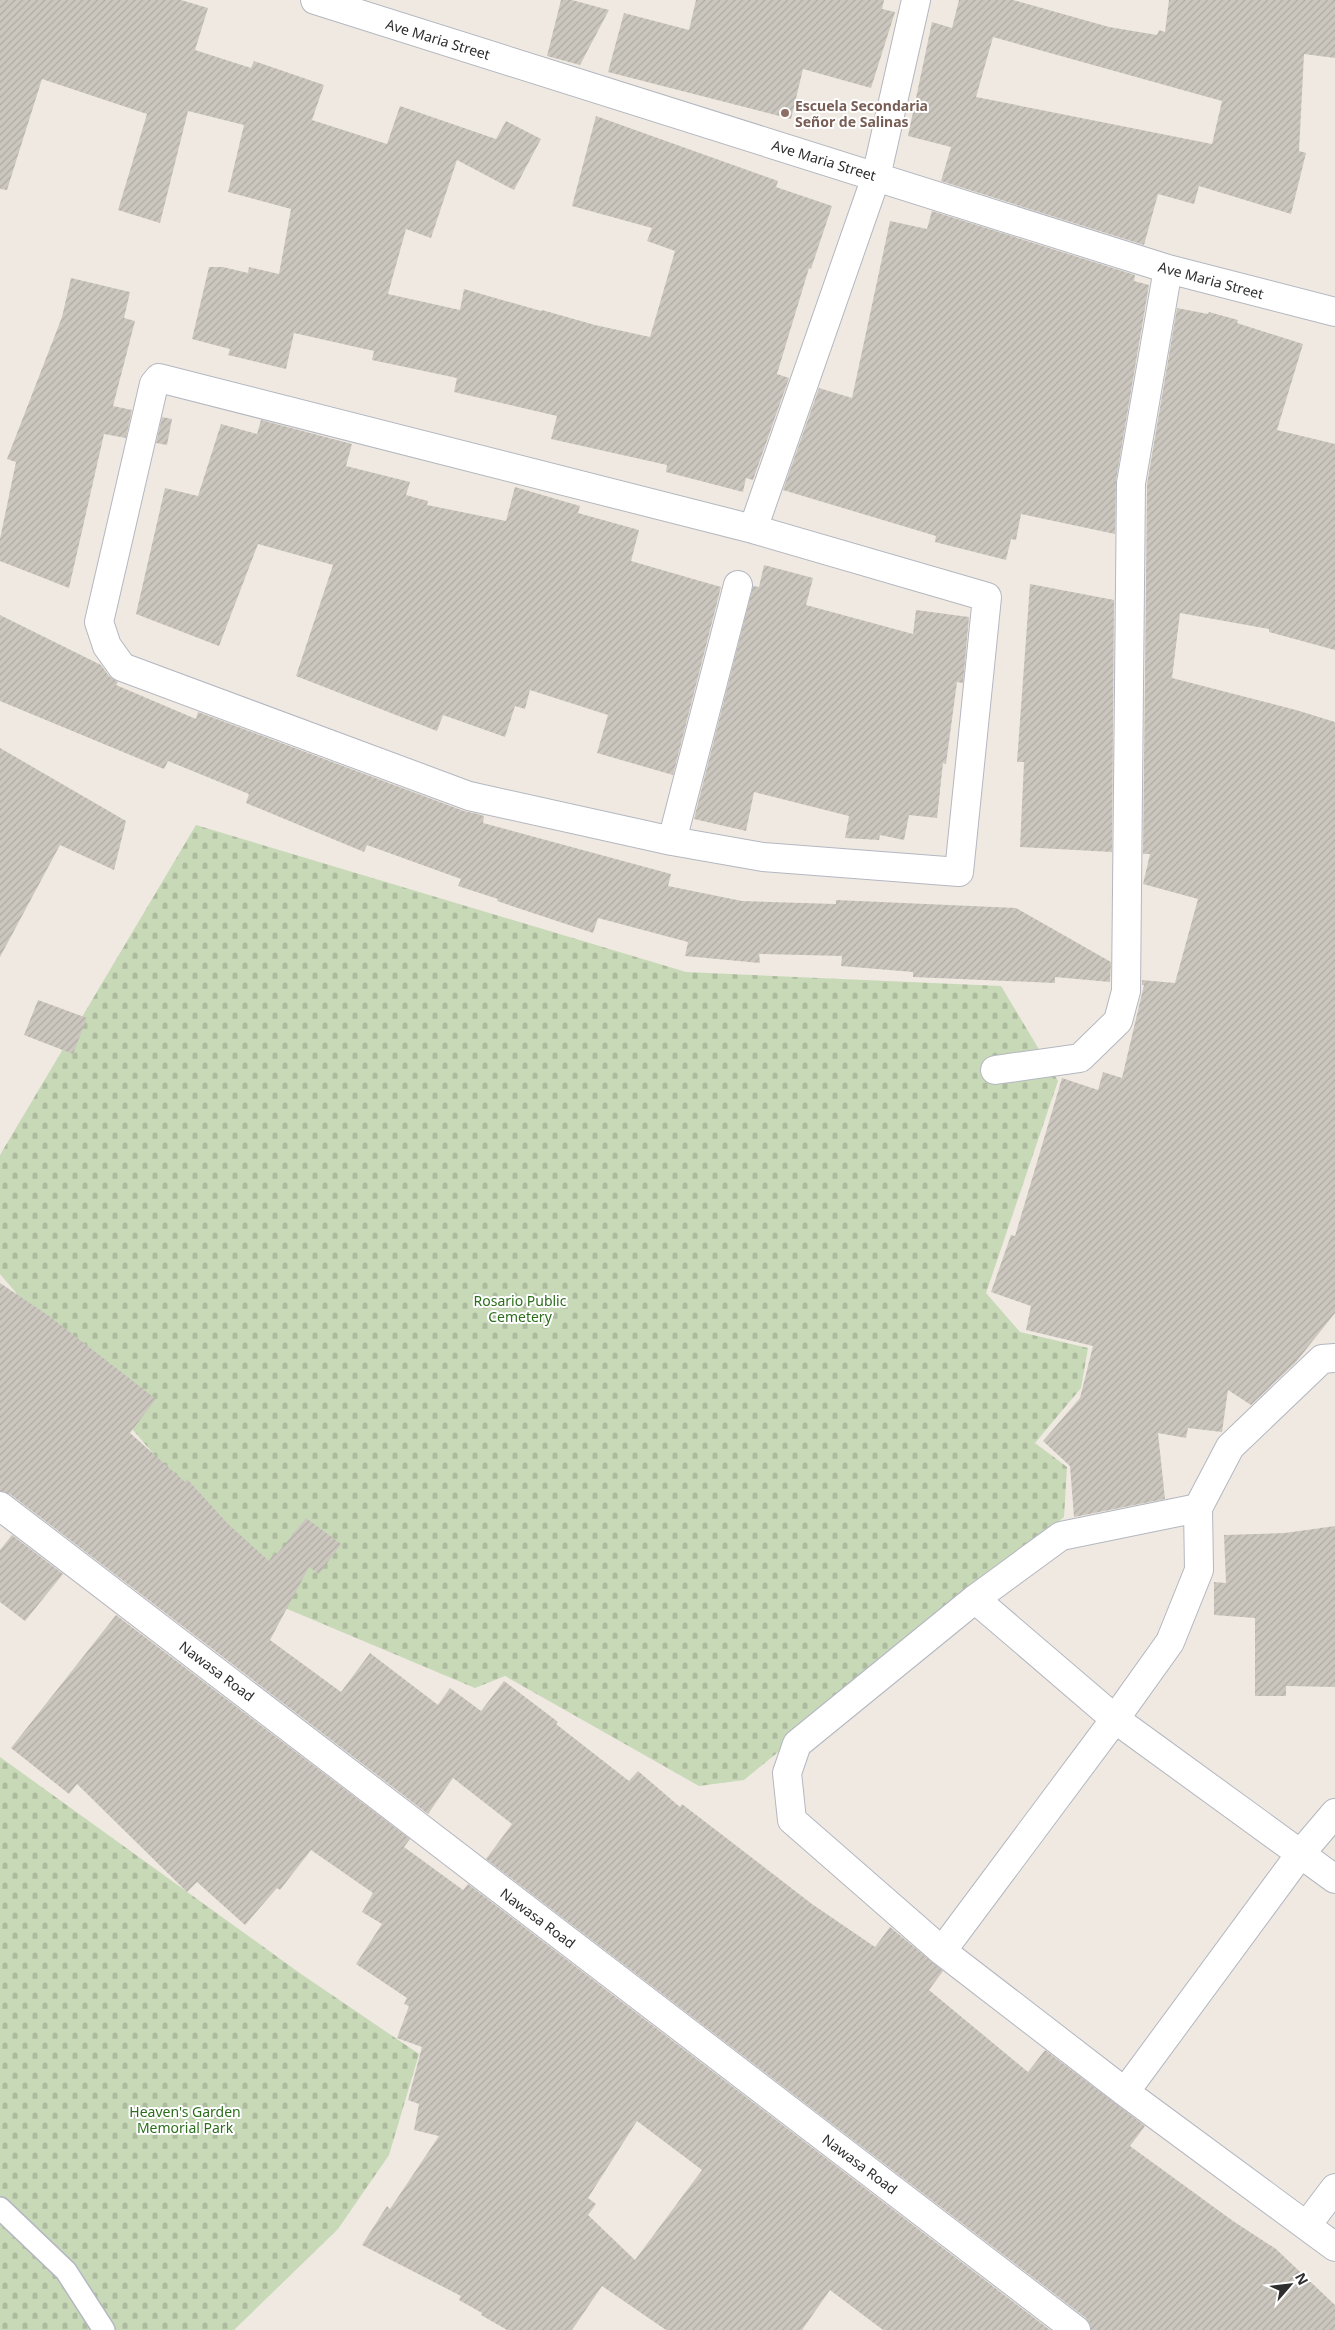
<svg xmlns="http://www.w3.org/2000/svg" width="1335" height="2330" font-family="'Noto Sans',sans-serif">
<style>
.cemetery{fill:url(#cemetery-stones)}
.building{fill:url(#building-hatch);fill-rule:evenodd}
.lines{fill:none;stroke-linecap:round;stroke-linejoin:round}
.lane-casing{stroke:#b4b7c1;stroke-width:24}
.street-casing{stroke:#b4b7c1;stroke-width:30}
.secondary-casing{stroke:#b4b7c1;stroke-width:30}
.lane{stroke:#fff;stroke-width:21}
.street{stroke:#fff;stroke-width:28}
.secondary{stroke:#fff;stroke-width:28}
.education-dot{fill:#8d6e63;stroke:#fff;stroke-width:2}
.labels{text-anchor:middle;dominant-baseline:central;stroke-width:4;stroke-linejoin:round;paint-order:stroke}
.street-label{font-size:14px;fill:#2e2e2e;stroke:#fff}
.education-label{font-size:14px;font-weight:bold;fill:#785e54;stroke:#fff;text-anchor:start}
.park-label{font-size:14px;fill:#2c6e1b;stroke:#fff}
</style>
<defs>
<pattern id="cemetery-stones" width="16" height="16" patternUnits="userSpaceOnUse" patternTransform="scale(1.25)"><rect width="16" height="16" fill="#c8d9b8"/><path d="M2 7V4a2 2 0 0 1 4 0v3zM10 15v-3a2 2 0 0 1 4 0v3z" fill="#acbb9e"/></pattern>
<pattern id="building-hatch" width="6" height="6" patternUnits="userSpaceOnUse" patternTransform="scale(1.25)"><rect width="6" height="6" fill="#cbc7bf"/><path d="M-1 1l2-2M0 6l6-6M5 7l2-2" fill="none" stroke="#afaba4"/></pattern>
</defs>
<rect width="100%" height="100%" fill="#efe9e1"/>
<path class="cemetery" d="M 196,825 L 686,972 L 1001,986 L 1058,1081 L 986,1293 L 1020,1332 L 1088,1348 L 1081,1388 L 1035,1443 L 1067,1467 L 1064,1517 L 744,1780 L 699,1786 L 505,1676 L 475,1688 L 285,1608 L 0,1274 L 0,1155 Z
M 0,1757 L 301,1974 L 419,2054 L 389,2155 L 338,2229 L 234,2330 L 0,2330 Z"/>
<path class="building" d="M 0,0 L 181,0 L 208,8 L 195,50 L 251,68 L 254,61 L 324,85 L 312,120 L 387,144 L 400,106 L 496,139 L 506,121 L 541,139 L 514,190 L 457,160 L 431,238 L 406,229 L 388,294 L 460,310 L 464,289 L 541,311 L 542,310 L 595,325 L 650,337 L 675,251 L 647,241 L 652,228 L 572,206 L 596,116 L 778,181 L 776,187 L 832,206 L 811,269 L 809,268 L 777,374 L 789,378 L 753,480 L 746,478 L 743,492 L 666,472 L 667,465 L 551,439 L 557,416 L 454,392 L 457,378 L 372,360 L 374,351 L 294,333 L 286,369 L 228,355 L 230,349 L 192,339 L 209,267 L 223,267 L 248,273 L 249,267 L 279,274 L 291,209 L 228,192 L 244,125 L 188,111 L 160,223 L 118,210 L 147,114 L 42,79 L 7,190 L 0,189 Z
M 561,0 L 572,0 L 609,10 L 580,65 L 547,56 Z
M 696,0 L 884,0 L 882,9 L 895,12 L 871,88 L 803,69 L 791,119 L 608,72 L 624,13 L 689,30 Z
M 959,0 L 1013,0 L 1109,27 L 1157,35 L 1159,30 L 1165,32 L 1169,0 L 1335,0 L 1335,58 L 1304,54 L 1299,151 L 1306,153 L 1291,214 L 1199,186 L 1194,204 L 1158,194 L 1144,245 L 941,181 L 951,147 L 908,136 L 932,22 L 952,28 ZM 993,37 L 1222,101 L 1212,144 L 976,97 Z
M 932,211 L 1135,275 L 1134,281 L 1149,285 L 1116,480 L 1115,534 L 1021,514 L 1016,540 L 1011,539 L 1006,560 L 935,542 L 936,536 L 783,490 L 819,388 L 852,398 L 890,221 L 927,229 Z
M 71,278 L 130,292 L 124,318 L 135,321 L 113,406 L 132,410 L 126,438 L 104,434 L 69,588 L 0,561 L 0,539 L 16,462 L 7,459 L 62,317 Z
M 1177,308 L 1208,314 L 1209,312 L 1238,320 L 1237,323 L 1303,344 L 1277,430 L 1335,444 L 1335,650 L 1269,632 L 1269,629 L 1180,613 L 1172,678 L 1296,710 L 1335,722 L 1335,1313 L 1296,1362 L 1251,1405 L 1228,1390 L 1222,1432 L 1188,1428 L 1186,1438 L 1158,1433 L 1165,1499 L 1074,1517 L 1070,1466 L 1043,1441 L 1080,1398 L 1093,1346 L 1026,1330 L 1031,1306 L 991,1292 L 1011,1235 L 1015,1236 L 1062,1078 L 1098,1090 L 1103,1072 L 1122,1078 L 1144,985 L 1142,985 L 1142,980 L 1175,983 L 1198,899 L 1143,884 L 1150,854 L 1143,854 L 1147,484 Z
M 162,417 L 172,419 L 167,445 L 156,443 Z
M 261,420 L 352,444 L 346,466 L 410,482 L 406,495 L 428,501 L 427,505 L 506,521 L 515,487 L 580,506 L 578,513 L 639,530 L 631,561 L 721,587 L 673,775 L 597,753 L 608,715 L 530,690 L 525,709 L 515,706 L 505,737 L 443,715 L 437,731 L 296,676 L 333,565 L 258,544 L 219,646 L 136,614 L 165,488 L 198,496 L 221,424 L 257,434 Z
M 764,565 L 813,578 L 806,605 L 913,634 L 916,610 L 969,617 L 963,683 L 957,682 L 946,764 L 943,763 L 937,818 L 909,815 L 904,840 L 880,835 L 879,840 L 845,838 L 849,816 L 754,792 L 746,831 L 694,819 L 753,586 L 759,587 Z
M 1030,584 L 1114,600 L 1112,852 L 1020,847 L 1024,762 L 1017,762 Z
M 0,615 L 101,665 L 109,676 L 118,682 L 116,685 L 196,719 L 198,712 L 464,811 L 478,814 L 484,816 L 483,823 L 671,874 L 668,886 L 742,901 L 836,904 L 836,900 L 1016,908 L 1111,962 L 1110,982 L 1055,977 L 1055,983 L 913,977 L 913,972 L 841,966 L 842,956 L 759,954 L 760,963 L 685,956 L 688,942 L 598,918 L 593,933 L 497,901 L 498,899 L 458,886 L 461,879 L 367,845 L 364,852 L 246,803 L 249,794 L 168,761 L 164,769 L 0,701 Z
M 0,748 L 126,821 L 114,870 L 60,845 L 0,957 Z
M 38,1000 L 87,1018 L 73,1054 L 24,1035 Z
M 0,1283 L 49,1316 L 156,1399 L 130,1433 L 185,1482 L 187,1479 L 229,1525 L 269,1561 L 274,1553 L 277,1554 L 306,1518 L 341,1544 L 319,1574 L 309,1567 L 270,1640 L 341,1692 L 370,1653 L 438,1705 L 450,1688 L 481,1711 L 504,1681 L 558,1722 L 556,1724 L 629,1781 L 638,1771 L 680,1807 L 682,1804 L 812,1904 L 875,1947 L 890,1927 L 943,1971 L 929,1990 L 1028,2072 L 1045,2050 L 1145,2126 L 1130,2146 L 1233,2221 L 1276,2249 L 1335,2305 L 1335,2330 L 1091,2330 L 1090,2324 L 1086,2318 L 486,1859 L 512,1824 L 453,1778 L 428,1814 L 10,1494 L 0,1491 Z
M 1335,1526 L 1335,1687 L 1286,1686 L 1286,1696 L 1255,1696 L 1255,1618 L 1214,1615 L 1214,1582 L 1226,1583 L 1224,1535 L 1285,1533 Z
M 12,1535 L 63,1574 L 25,1621 L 0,1602 L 0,1550 Z
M 116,1615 L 410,1839 L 404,1847 L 463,1890 L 468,1884 L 1050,2330 L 883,2330 L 830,2290 L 802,2330 L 666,2330 L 602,2286 L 572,2330 L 507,2330 L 481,2315 L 482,2313 L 459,2300 L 461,2296 L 362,2245 L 387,2206 L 390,2209 L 439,2136 L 414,2130 L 419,2104 L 408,2100 L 422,2047 L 397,2038 L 409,2006 L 404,2004 L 407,1998 L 356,1964 L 382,1924 L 362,1912 L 373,1893 L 311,1850 L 280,1890 L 277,1888 L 245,1925 L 197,1882 L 187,1892 L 77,1784 L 69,1794 L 11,1748 ZM 637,2121 L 702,2170 L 635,2260 L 588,2215 L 596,2204 L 588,2198 Z"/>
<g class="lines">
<g class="lane-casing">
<path id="lane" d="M 0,2208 L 66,2271 L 104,2330"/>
</g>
<g class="street-casing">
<path id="street" d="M 315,0 L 1168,269 L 1335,312
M 159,378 L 753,529 L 987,597 L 959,872 L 763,857 L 672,841 L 469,796 L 122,667 L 107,646 L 99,622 L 154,384 Z
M 753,529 L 876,177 L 916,0
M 672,841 L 738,585
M 995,1070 L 1080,1058 L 1118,1021 L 1126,991 L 1131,483 L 1168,269
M 1198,1508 L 1061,1536 L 975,1599 L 797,1744 L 787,1773 L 792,1820 L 942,1951 L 1125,2092 L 1335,2247
M 975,1599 L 1115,1719 L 1335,1879
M 942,1951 L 1115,1719 L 1170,1642 L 1199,1570 L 1198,1508 L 1230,1447 L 1322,1359 L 1335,1358
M 1125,2092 L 1301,1853 L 1335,1813
M 1307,2225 L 1335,2188"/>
</g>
<g class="secondary-casing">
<path id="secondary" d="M 0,1506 L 1076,2330"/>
</g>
<use href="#lane" class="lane"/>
<use href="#street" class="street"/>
<use href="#secondary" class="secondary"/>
</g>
<circle class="education-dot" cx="785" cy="113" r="5"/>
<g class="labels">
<g class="street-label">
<text transform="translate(438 39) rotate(17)">Ave Maria Street</text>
<text transform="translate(824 160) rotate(17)">Ave Maria Street</text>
<text transform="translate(1211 280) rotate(15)">Ave Maria Street</text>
<text transform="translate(217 1671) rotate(37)">Nawasa Road</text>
<text transform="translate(538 1918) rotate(37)">Nawasa Road</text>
<text transform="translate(860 2164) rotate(37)">Nawasa Road</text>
</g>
<g class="education-label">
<text x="795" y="105">Escuela Secondaria<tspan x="795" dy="16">Señor de Salinas</tspan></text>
</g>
<g class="park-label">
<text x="520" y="1300">Rosario Public<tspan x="520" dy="16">Cemetery</tspan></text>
<text x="185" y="2111">Heaven's Garden<tspan x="185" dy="16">Memorial Park</tspan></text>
</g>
</g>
<g transform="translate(1290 2285) rotate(62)" stroke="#ffffff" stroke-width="4" paint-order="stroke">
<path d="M0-4L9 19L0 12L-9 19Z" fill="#2e2e2e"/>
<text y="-8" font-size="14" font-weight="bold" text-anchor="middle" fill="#2e2e2e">N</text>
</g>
</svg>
